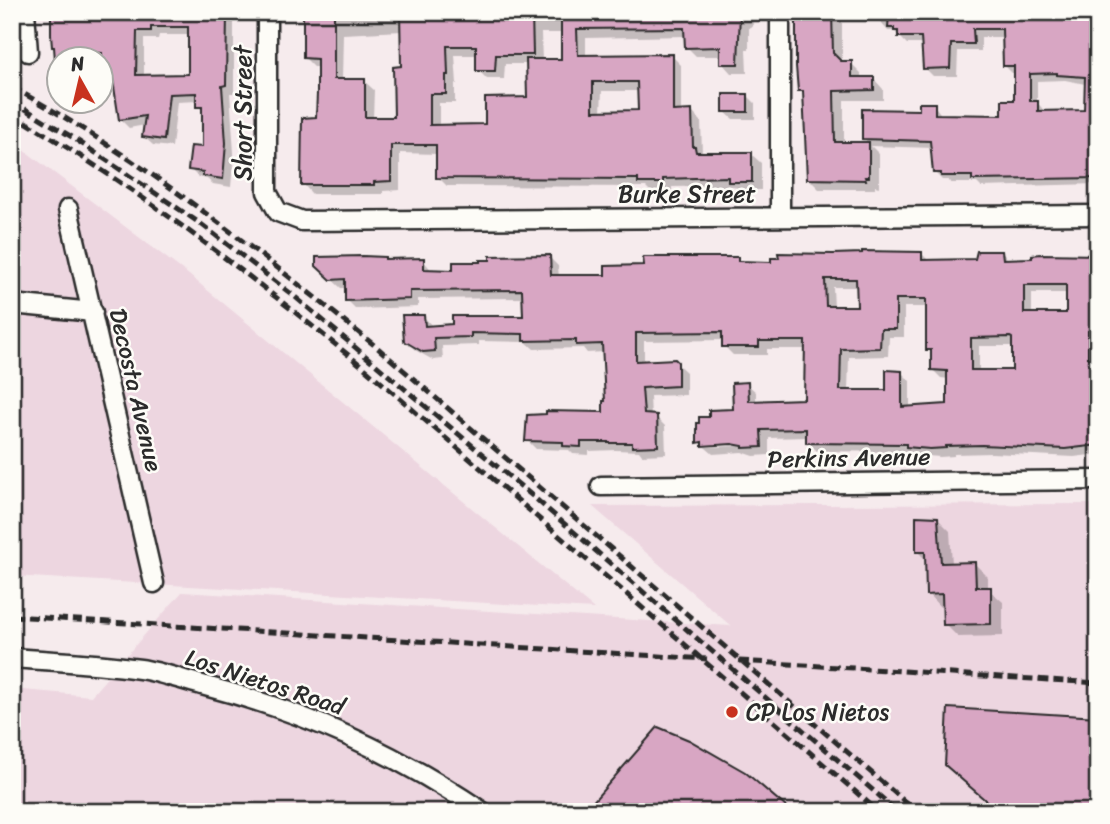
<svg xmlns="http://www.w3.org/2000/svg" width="1110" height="824" font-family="Sriracha,sans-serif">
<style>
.built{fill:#edd6e0}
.shadow{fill:#0003;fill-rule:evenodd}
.building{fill:#d8a6c3;stroke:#2b2b2b;stroke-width:2;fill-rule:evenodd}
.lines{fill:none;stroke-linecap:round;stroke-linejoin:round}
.minor-casing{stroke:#2b2b2b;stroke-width:23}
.minor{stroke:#fdfcf7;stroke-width:18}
.rail{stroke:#2b2b2b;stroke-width:5;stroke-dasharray:10 5;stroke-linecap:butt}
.poi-dot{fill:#c8321e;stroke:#fdfcf7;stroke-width:2.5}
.labels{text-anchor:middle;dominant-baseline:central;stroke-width:5;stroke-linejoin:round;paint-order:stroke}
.street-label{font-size:24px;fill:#2b2b2b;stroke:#fdfcf7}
.poi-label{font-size:24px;fill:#2b2b2b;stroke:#fdfcf7;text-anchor:start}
</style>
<rect width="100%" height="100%" fill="#f6ebed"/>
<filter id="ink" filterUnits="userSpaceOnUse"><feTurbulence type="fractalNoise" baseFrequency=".0143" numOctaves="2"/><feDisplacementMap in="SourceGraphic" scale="14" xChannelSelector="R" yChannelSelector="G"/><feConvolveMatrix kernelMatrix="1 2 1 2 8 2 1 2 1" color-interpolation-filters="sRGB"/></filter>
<g filter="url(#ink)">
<path class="built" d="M 12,141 L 189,275 L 594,609 L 12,576 Z
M 1098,504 L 1098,812 L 12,812 L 12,689 L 91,696 L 182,592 L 731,626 L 592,506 Z"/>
<path class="shadow" d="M 53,12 L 234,12 L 234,93 L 230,93 L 234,153 L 231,187 L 213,184 L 207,179 L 198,177 L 190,169 L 204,149 L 204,112 L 198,106 L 198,101 L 177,102 L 172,147 L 153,145 L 144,137 L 145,125 L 129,128 L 120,119 L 116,88 L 102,88 L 102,60 L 60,60 L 60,73 L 53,34 ZM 159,35 L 189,35 L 190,76 L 144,76 L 144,39 L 158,39 Z
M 303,12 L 752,12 L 753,26 L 749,28 L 749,49 L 746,49 L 747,73 L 731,73 L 722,63 L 722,56 L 696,56 L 687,47 L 686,36 L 586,38 L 586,57 L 672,56 L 681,65 L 681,112 L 692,112 L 701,121 L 702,153 L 751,154 L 761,163 L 761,190 L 739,190 L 734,186 L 672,187 L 672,191 L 650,191 L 646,187 L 447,186 L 438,177 L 438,154 L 400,153 L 400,190 L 383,191 L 383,194 L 312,194 L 303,184 L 317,119 L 319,67 L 314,67 L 305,58 ZM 402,31 L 402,68 L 395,119 L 373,119 L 374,90 L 364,81 L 342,81 L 343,34 ZM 541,33 L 562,33 L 562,61 L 542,61 ZM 455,55 L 478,55 L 478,70 L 487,79 L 504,79 L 505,64 L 528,64 L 528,99 L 487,126 L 439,127 L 439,103 L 455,103 L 455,83 L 457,84 ZM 602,91 L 639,91 L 639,112 L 601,112 Z
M 798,12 L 842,12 L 842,63 L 851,63 L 861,73 L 861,79 L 873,78 L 883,89 L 883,100 L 844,100 L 844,144 L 869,144 L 864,138 L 934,105 L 942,116 L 1004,117 L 1015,102 L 1015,73 L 1012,73 L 1004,65 L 1004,37 L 981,37 L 981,51 L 958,51 L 957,76 L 933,76 L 925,68 L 923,44 L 907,44 L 894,31 L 888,31 L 881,23 L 881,12 L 1098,12 L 1098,184 L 981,187 L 977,183 L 951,183 L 948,180 L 942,180 L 934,172 L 933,148 L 871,146 L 879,154 L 879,187 L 875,186 L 875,189 L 819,189 L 809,179 L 805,95 L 800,90 ZM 1065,80 L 1085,84 L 1086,112 L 1045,112 L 1037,102 L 1037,81 Z
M 747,95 L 755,103 L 755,119 L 733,119 L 725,112 Z
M 1001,252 L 1010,261 L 1087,256 L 1087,252 L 1098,252 L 1098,454 L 1074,457 L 992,453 L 954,454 L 954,456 L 940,457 L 916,455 L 913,452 L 817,451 L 808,442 L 808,437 L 769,438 L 769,455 L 754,456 L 742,452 L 713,454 L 699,442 L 734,411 L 747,384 L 756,392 L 756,403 L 806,400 L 807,349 L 767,349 L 767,355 L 733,355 L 724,346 L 724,340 L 644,341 L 644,362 L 674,361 L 686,372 L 686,395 L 650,396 L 651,417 L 656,417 L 665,426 L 666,454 L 642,455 L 639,451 L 616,450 L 589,451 L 589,455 L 573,454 L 569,450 L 536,449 L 527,440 L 604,414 L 607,403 L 604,352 L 587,353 L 583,348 L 534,349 L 526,342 L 479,341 L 479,345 L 442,346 L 443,359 L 433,360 L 415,350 L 406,340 L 424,317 L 432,326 L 524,318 L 524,298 L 418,299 L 418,307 L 356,309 L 347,300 L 347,288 L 341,288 L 327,275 L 423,260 L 432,271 L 455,272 L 482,264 L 549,257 L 558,266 L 559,277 L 607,277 L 738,259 L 742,263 L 772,264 L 780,260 L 780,255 L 911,253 L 921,253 L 929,261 L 976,261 ZM 833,287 L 858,287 L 858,308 L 834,308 ZM 1032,293 L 1068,293 L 1068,315 L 1032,314 ZM 904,307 L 928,307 L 928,349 L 932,354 L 932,369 L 941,378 L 949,379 L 949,406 L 910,408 L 910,381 L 901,372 L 888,391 L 848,392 L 849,357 L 888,356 L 889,337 L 904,337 ZM 979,346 L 1014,346 L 1014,372 L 979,371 ZM 741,442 L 741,446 L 705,447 L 705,444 Z
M 937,518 L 950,531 L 952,564 L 975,564 L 988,577 L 988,589 L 1003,602 L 1003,636 L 958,637 L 945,624 L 944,607 L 940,607 L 928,594 L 927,561 L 918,552 Z"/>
<path class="building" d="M 51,12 L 227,12 L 226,85 L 222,86 L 226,143 L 223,179 L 203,176 L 203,172 L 188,170 L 191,146 L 202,147 L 202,107 L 196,107 L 196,93 L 169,94 L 164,140 L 142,137 L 145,116 L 119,120 L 113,80 L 102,80 L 102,53 L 74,52 L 74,60 L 55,60 L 54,47 L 52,47 L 51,35 ZM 151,27 L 188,27 L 188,74 L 136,75 L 137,31 L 151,31 Z
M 303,12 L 334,12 L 334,79 L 365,79 L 365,117 L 394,117 L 393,67 L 401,66 L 400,12 L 532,12 L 533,55 L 496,55 L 495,71 L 476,71 L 476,46 L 447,46 L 448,75 L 446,75 L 446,94 L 430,94 L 430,125 L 485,124 L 485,98 L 527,97 L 526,59 L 561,59 L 561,12 L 740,12 L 738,64 L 720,64 L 720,47 L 685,48 L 684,28 L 577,29 L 578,55 L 673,54 L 673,111 L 692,110 L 693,147 L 695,147 L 696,152 L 752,152 L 752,182 L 728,182 L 728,177 L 663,179 L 663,183 L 638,183 L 638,179 L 436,178 L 436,145 L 391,145 L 391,181 L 374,182 L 374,185 L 301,185 L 302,118 L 316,117 L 317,93 L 317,59 L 303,58 ZM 593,82 L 637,82 L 638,110 L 593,111 Z
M 796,12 L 832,12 L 833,53 L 841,61 L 852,61 L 852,77 L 874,77 L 874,90 L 834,91 L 835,142 L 869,142 L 869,177 L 865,177 L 866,180 L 807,179 L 803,91 L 798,91 L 796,66 Z
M 889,12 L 1098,12 L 1098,178 L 972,180 L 972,176 L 941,176 L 941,173 L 933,173 L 930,141 L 862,139 L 862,109 L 919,110 L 919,103 L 935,103 L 935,114 L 1002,115 L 1002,100 L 1014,100 L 1014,66 L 1003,66 L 1002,29 L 973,29 L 974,44 L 951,44 L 950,68 L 923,69 L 921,37 L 898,37 L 898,31 L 894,31 L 894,28 L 888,28 ZM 1057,73 L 1057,75 L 1085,77 L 1084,110 L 1038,111 L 1038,101 L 1030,101 L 1030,74 Z
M 723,94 L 748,94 L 748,112 L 723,112 Z
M 862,251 L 922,252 L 922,260 L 975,259 L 977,251 L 1002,251 L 1003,259 L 1032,258 L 1032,255 L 1041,254 L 1098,255 L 1098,299 L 1094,300 L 1094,331 L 1088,331 L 1088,358 L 1098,358 L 1098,445 L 1065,449 L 982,445 L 946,446 L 946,448 L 930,449 L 906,447 L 906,444 L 806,443 L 806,429 L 761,430 L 762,447 L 743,448 L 743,446 L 732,444 L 702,446 L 702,442 L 697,443 L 697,423 L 699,423 L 699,417 L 709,417 L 709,410 L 733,409 L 732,383 L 748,382 L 749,401 L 804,399 L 805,341 L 759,341 L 759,347 L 722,347 L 722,332 L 636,333 L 636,361 L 675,359 L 678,362 L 678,386 L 642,388 L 644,414 L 657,415 L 658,446 L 632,447 L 632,443 L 608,443 L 608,442 L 581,442 L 581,447 L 563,446 L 563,442 L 525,441 L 527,415 L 546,414 L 546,411 L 603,412 L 603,401 L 605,401 L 602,344 L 576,345 L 576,340 L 523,341 L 523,334 L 471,333 L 471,337 L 434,338 L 435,351 L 423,352 L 404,341 L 402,315 L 424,315 L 425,326 L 452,324 L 452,316 L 523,316 L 522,290 L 410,291 L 410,299 L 345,301 L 345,279 L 331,280 L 316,266 L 316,257 L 363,256 L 385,257 L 385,259 L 424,258 L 424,269 L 453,270 L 453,262 L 480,262 L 480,260 L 490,260 L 490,256 L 550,255 L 551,275 L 605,275 L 605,266 L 644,265 L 643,257 L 738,257 L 738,261 L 771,262 L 771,258 L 779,258 L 778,253 L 833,254 L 862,253 ZM 825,279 L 856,279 L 857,306 L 826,306 ZM 1024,285 L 1066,285 L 1066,313 L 1024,313 ZM 896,299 L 926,299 L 926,350 L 931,350 L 931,370 L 947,371 L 947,404 L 902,407 L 902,371 L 886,370 L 886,390 L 840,390 L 841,349 L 880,348 L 881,329 L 896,329 ZM 1010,337 L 1012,338 L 1012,370 L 971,370 L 971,338 Z
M 916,516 L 938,517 L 941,563 L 975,562 L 976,587 L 991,587 L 991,624 L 943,625 L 942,594 L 926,595 L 925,552 L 916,552 Z
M 948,708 L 1098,717 L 1098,812 L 999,812 L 945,765 Z
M 658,727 L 689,740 L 745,772 L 792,812 L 584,812 Z"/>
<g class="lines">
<g class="minor-casing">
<path id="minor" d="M 25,12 L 28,52
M 267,12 L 267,192 L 278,212 L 302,221 L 1098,215
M 780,12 L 780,217
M 68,209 L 154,583
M 12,304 L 93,312
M 601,486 L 1098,480
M 12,658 C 55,661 98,663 140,669 C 161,672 182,680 202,685 C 306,712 394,752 483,812"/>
</g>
<use href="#minor" class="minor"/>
<path class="rail" d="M 12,87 C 144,160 263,255 379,349 L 917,812
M 12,101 L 72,137 L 201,224 L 294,296 L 530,494 L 898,812
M 12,114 C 139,188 255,279 368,371 L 879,812
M 12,616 L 707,659
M 739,661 L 1098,683"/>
</g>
</g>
<circle class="poi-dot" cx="732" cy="712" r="7"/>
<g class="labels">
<g class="street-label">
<text transform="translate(243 113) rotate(-90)">Short Street</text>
<text x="687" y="194">Burke Street</text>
<text transform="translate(136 390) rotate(77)">Decosta Avenue</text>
<text transform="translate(849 458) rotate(-1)">Perkins Avenue</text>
<text transform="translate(265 682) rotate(18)">Los Nietos Road</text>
</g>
<g class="poi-label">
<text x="746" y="712">CP Los Nietos</text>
</g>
</g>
<rect width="1110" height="824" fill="none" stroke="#fdfcf7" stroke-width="42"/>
<rect x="21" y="21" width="1068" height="782" fill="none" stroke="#2b2b2b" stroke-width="2.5" filter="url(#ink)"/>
<g transform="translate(80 80) rotate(352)"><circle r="33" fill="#fdfcf7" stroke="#a9a8a5" stroke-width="2"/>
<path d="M0-5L12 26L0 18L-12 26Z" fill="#c8321e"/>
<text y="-10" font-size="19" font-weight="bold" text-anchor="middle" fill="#2b2b2b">N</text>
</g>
</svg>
